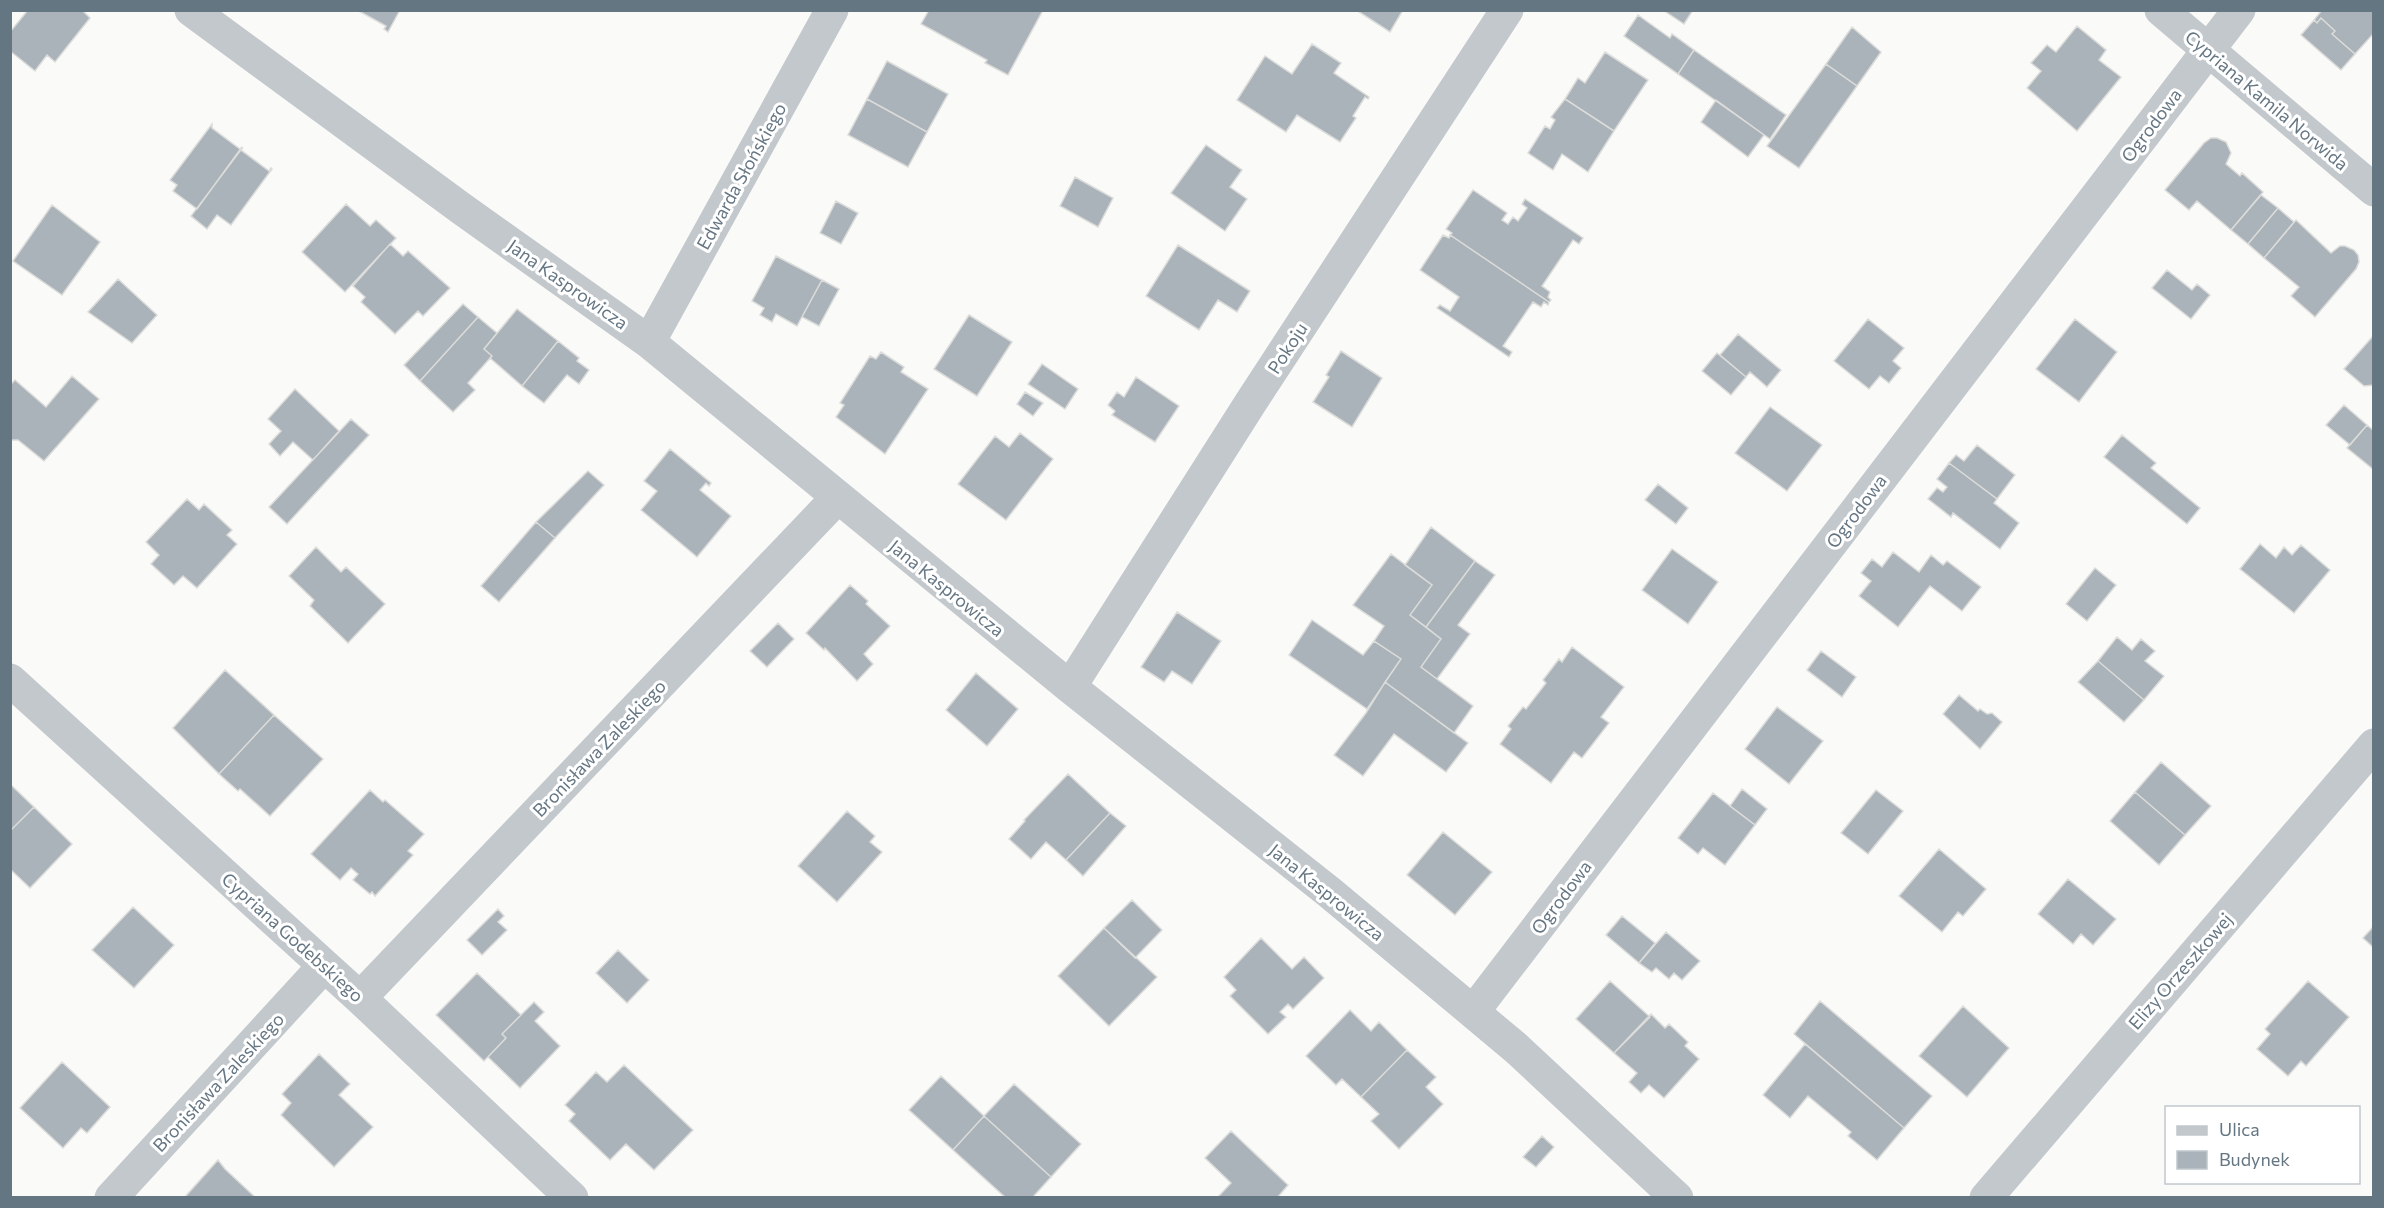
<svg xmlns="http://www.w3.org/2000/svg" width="2384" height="1208" font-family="Commissioner,sans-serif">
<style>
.building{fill:#aab3b9;stroke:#dcdcda;stroke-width:1.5}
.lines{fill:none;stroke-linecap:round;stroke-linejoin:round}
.minor{stroke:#c3c8cc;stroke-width:33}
.labels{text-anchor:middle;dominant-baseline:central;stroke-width:6;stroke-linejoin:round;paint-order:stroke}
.street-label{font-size:18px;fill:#657683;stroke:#fff}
</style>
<rect width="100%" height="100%" fill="#fafaf8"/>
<path class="building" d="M 28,10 L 82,10 L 90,18 L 55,62 L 47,55 L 35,71 L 10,51 L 10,32 Z
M 357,10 L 400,10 L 388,32 L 384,29 L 386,26 Z
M 929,10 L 1043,10 L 1008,75 L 985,63 L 987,60 L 921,24 Z
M 1356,10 L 1403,10 L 1390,32 Z
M 1663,10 L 1693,10 L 1684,24 Z
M 2322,10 L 2374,10 L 2374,33 L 2355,54 L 2332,34 L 2335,31 L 2321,18 L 2317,23 L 2314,20 Z
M 1638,15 L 1670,38 L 1672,34 L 1694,50 L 1678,74 L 1624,36 Z
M 2321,18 L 2335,31 L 2332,34 L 2355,54 L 2341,70 L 2301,35 L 2314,20 L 2317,23 Z
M 2077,26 L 2106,50 L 2099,60 L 2121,77 L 2077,131 L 2027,88 L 2041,71 L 2031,63 L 2047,45 L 2056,52 Z
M 1852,27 L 1881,52 L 1857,86 L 1826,64 Z
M 1312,44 L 1341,63 L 1334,73 L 1369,97 L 1368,99 L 1365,97 L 1353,116 L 1356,118 L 1340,142 L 1297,115 L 1286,132 L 1237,100 L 1265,56 L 1292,74 Z
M 1694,50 L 1786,115 L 1770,139 L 1678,74 Z
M 1605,52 L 1648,80 L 1614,131 L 1565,99 L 1578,78 L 1585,83 Z
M 887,61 L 948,94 L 927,132 L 867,99 Z
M 1826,64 L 1857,86 L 1799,168 L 1767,146 Z
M 867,99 L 927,132 L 908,167 L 848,135 Z
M 1565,99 L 1614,131 L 1588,172 L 1562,154 L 1553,170 L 1528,153 L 1545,126 L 1550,129 L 1555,120 L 1551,117 Z
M 1716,100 L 1764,135 L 1748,157 L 1701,122 Z
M 212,124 L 212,128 L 240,149 L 242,147 L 197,209 L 173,191 L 177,185 L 170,180 Z
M 2211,138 L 2217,138 L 2226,142 L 2231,153 L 2226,164 L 2240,176 L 2242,173 L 2263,192 L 2231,230 L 2197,201 L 2189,210 L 2165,190 L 2204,143 Z
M 1206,145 L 1242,170 L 1230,187 L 1247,199 L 1225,231 L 1171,193 Z
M 243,147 L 241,150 L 269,171 L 271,168 L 272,169 L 231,225 L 217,215 L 207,229 L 191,216 Z
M 1075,177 L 1113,198 L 1098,227 L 1060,206 Z
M 1473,190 L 1507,213 L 1502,220 L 1508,224 L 1513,217 L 1518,221 L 1527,208 L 1522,204 L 1525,199 L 1583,238 L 1579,244 L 1573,240 L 1542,286 L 1550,292 L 1548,297 L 1551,300 L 1549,302 L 1450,235 L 1452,233 L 1446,229 Z
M 2261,195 L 2278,208 L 2248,244 L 2231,230 Z
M 836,201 L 858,213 L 841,244 L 820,233 Z
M 346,204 L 370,226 L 376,220 L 396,238 L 345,292 L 302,252 Z
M 52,205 L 100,242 L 62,295 L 13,261 Z
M 2278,208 L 2294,222 L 2264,258 L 2248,244 Z
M 2296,220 L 2331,253 L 2340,246 L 2345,246 L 2354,250 L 2358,255 L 2359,262 L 2356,269 L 2315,317 L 2291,296 L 2299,287 L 2264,258 Z
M 1443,235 L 1449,238 L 1450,235 L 1549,302 L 1548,305 L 1544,302 L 1541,307 L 1533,302 L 1503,346 L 1512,352 L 1509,357 L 1437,308 L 1440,305 L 1450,311 L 1459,297 L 1420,270 Z
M 390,244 L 403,256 L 408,251 L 450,288 L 423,316 L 418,311 L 395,334 L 361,302 L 365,297 L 353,286 Z
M 1178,245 L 1250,291 L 1237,312 L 1218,300 L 1199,330 L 1146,296 Z
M 776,256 L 822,280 L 797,326 L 776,314 L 772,322 L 760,315 L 764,308 L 752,301 Z
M 2167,270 L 2192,290 L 2197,284 L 2210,295 L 2191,319 L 2152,288 Z
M 118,279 L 157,315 L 132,343 L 88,312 Z
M 822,280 L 839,289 L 819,326 L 802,317 Z
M 463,304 L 478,317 L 420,381 L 404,365 Z
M 517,309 L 558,341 L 522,386 L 490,358 L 492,356 L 484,349 Z
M 969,315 L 1012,342 L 977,396 L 934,369 Z
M 478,317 L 497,333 L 484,349 L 492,356 L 468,383 L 475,390 L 453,412 L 420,381 Z
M 1868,319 L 1904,348 L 1893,361 L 1901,368 L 1889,383 L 1880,376 L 1869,389 L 1834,361 Z
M 2075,319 L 2117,352 L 2079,402 L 2036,369 Z
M 1738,334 L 1781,370 L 1767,387 L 1750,372 L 1746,377 L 1720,355 Z
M 2374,335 L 2374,385 L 2364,386 L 2344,369 Z
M 558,341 L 579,358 L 577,361 L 589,370 L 579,384 L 567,375 L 544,403 L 522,386 Z
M 1341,351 L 1382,378 L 1352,427 L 1313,402 L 1329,377 L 1326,375 Z
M 881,352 L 904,367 L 901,372 L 928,389 L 885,454 L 836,417 L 844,405 L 840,403 L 870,356 L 876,359 Z
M 1717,353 L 1746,377 L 1731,395 L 1702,371 Z
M 1042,364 L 1078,389 L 1065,409 L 1028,384 Z
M 72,376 L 99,399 L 44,461 L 18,440 L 10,440 L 10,385 L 15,380 L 46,407 Z
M 1136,377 L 1179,406 L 1155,442 L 1112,415 L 1115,411 L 1108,405 L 1117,392 L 1124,397 Z
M 295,389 L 339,431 L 313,460 L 293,442 L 280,456 L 269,444 L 281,431 L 268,419 Z
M 1025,392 L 1043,403 L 1033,416 L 1017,404 Z
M 2344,405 L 2367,425 L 2350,445 L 2326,425 Z
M 1770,407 L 1822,445 L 1787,491 L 1735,453 Z
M 351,419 L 369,435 L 287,524 L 269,507 Z
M 2367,425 L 2374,431 L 2374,470 L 2347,448 Z
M 1020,433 L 1053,459 L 1006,520 L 958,484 L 995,436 L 1009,447 Z
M 2122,435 L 2156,463 L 2151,468 L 2200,508 L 2187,524 L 2104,457 Z
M 1977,445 L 2015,475 L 1997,499 L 1949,463 L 1956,455 L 1964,461 Z
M 670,449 L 711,483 L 709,486 L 706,483 L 700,490 L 731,516 L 697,557 L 641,510 L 657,491 L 644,481 Z
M 1949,463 L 1997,499 L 1994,503 L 2019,523 L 2000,549 L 1953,513 L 1951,517 L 1928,499 L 1937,488 L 1943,492 L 1947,487 L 1937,479 Z
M 588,471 L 604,485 L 555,538 L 536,522 Z
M 1658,484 L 1688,508 L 1676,524 L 1645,500 Z
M 187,499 L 199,510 L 204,504 L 232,530 L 227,535 L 237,544 L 197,588 L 183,576 L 174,585 L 151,564 L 159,555 L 146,542 Z
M 536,522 L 555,538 L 499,602 L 481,586 Z
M 1431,527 L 1475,561 L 1426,627 L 1410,615 L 1432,585 L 1405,565 Z
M 2260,544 L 2276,558 L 2284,547 L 2292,555 L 2301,545 L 2330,570 L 2294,613 L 2240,569 Z
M 316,547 L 341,572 L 346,567 L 385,604 L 348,643 L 310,606 L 314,600 L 289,576 Z
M 1672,549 L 1718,582 L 1688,624 L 1642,590 Z
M 1893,552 L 1919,572 L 1931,555 L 1943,565 L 1947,561 L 1981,587 L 1962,611 L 1930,586 L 1898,627 L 1859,596 L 1871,581 L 1861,573 L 1872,559 L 1882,567 Z
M 1391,554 L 1432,585 L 1410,615 L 1441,639 L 1421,667 L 1473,706 L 1454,733 L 1385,682 L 1401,659 L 1374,641 L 1384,626 L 1353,605 Z
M 1475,561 L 1495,575 L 1458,625 L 1470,634 L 1437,679 L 1421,667 L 1441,639 L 1426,627 Z
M 2095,568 L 2116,585 L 2087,621 L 2066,604 Z
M 850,585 L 868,601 L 866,604 L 890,626 L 864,654 L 873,664 L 857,681 L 825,648 L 824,650 L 806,633 Z
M 1177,612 L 1221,641 L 1192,684 L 1172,671 L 1164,682 L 1141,667 Z
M 1312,620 L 1363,655 L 1374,641 L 1401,659 L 1367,709 L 1289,655 Z
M 778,623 L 794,639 L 767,667 L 750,651 Z
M 2117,637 L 2132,650 L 2141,639 L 2155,651 L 2145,661 L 2164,676 L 2144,700 L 2098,661 Z
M 1572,647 L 1624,687 L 1601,717 L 1609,723 L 1582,758 L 1574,752 L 1551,783 L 1500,744 L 1511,729 L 1508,726 L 1523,707 L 1526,709 L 1546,683 L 1543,680 L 1559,659 L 1562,662 Z
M 1821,651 L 1856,677 L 1842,697 L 1807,670 Z
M 2098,661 L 2144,700 L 2124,722 L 2078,682 Z
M 225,670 L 274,715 L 219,774 L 173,728 Z
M 976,673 L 1018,709 L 987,746 L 946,710 Z
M 1385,682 L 1468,743 L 1446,772 L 1394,734 L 1363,776 L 1334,755 L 1366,713 Z
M 1959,695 L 1978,711 L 1980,709 L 1987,714 L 1992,713 L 2002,722 L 1980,749 L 1943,714 Z
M 1777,707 L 1823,741 L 1789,784 L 1745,749 Z
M 274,715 L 323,759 L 270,816 L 240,789 L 238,791 L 219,774 Z
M 2161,762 L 2211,806 L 2185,835 L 2135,792 Z
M 1068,774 L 1110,813 L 1066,860 L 1046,842 L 1031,859 L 1009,839 L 1025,821 L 1024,820 Z
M 10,784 L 34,807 L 10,831 Z
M 1742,789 L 1767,809 L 1755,825 L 1730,806 Z
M 370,790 L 383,802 L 385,800 L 424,834 L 408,851 L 413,855 L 375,896 L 372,892 L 370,894 L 353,880 L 358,874 L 351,868 L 340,880 L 311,854 Z
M 1876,790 L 1903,811 L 1868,854 L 1841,833 Z
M 2135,792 L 2185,835 L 2159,865 L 2110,821 Z
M 1713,793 L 1755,825 L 1725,865 L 1703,848 L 1698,854 L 1678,838 Z
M 34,807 L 72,844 L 30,888 L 10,869 L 10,831 Z
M 847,811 L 875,836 L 870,842 L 882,852 L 837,902 L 798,866 Z
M 1110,813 L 1126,826 L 1083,876 L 1066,860 Z
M 1443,832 L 1492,872 L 1455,915 L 1407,875 Z
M 1939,849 L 1986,889 L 1963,916 L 1958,912 L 1942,932 L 1899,896 Z
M 2068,879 L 2116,919 L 2093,945 L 2081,934 L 2073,944 L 2038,914 Z
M 1132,900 L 1162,930 L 1135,958 L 1104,928 Z
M 133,907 L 174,945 L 134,988 L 92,950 Z
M 498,909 L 504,916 L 498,922 L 507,930 L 482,955 L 467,940 Z
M 1622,916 L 1655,943 L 1639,963 L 1606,935 Z
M 2374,926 L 2374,948 L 2363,938 Z
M 1104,928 L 1157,977 L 1109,1026 L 1058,976 Z
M 1666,932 L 1700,961 L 1682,980 L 1674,973 L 1669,979 L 1656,968 L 1652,972 L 1639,963 Z
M 1261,938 L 1292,969 L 1304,957 L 1324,978 L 1293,1009 L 1288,1004 L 1280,1012 L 1286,1017 L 1268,1034 L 1230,996 L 1236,990 L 1224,977 Z
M 618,950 L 649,980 L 627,1003 L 596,973 Z
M 477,973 L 521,1015 L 502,1034 L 506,1038 L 484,1061 L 436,1015 Z
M 1610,981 L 1650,1017 L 1614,1053 L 1576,1019 Z
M 2308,981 L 2349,1017 L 2306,1066 L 2301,1061 L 2288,1076 L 2257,1049 L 2270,1034 L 2265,1029 Z
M 1820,1001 L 1932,1096 L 1904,1128 L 1794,1034 Z
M 534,1002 L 544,1012 L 535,1021 L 560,1046 L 520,1088 L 488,1057 L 506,1038 L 502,1034 Z
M 1963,1006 L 2009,1048 L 1967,1097 L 1919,1056 Z
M 1350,1010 L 1371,1031 L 1379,1022 L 1407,1050 L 1361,1097 L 1342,1079 L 1336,1085 L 1306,1056 Z
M 1651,1014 L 1665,1028 L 1669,1024 L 1688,1042 L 1685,1046 L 1699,1059 L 1664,1098 L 1649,1085 L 1641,1093 L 1629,1082 L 1637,1073 L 1614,1053 Z
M 1805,1044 L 1904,1128 L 1877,1160 L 1848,1136 L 1851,1132 L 1808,1096 L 1790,1118 L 1763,1095 Z
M 1407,1050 L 1436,1077 L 1426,1087 L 1443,1104 L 1399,1149 L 1371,1121 L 1379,1114 L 1361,1097 Z
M 319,1054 L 350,1084 L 339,1095 L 373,1127 L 334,1167 L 281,1115 L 291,1103 L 282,1094 Z
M 62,1062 L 110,1107 L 87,1133 L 81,1128 L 63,1148 L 20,1108 Z
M 624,1065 L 693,1130 L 654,1170 L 626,1144 L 610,1160 L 569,1121 L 575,1114 L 565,1105 L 596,1072 L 607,1082 Z
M 941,1076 L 984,1116 L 953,1150 L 909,1110 Z
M 1014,1084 L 1081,1144 L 1051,1177 L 984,1116 Z
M 984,1116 L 1051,1177 L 1032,1198 L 1006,1198 L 953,1150 Z
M 1231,1131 L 1288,1185 L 1277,1198 L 1217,1198 L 1231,1183 L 1205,1158 Z
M 1542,1136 L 1554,1147 L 1536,1167 L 1523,1157 Z
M 218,1160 L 225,1169 L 256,1198 L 184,1198 Z"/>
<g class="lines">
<path class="minor" d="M 191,10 L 462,209 L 649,342 L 1070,687 L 1329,892 L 1473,1012 L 1516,1048 L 1677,1198
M 2161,10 L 2374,190
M 649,342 L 832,10
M 10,680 L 360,998 L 572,1198
M 1070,687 L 1251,402 L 1507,10
M 360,998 L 837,498
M 1473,1012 L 2239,10
M 111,1198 L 324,966
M 1986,1198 L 2374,745"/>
</g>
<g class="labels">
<g class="street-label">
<text transform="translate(2267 100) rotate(40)">Cypriana Kamila Norwida</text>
<text transform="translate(2151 125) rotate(-53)">Ogrodowa</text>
<text transform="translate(741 176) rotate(-61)">Edwarda Słońskiego</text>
<text transform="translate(568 284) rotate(35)">Jana Kasprowicza</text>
<text transform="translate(1287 348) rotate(-57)">Pokoju</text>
<text transform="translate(1856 511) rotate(-53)">Ogrodowa</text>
<text transform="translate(947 588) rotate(39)">Jana Kasprowicza</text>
<text transform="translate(599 748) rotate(-46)">Bronisława Zaleskiego</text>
<text transform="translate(1327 892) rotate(39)">Jana Kasprowicza</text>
<text transform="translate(1561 897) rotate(-53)">Ogrodowa</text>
<text transform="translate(293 937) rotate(42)">Cypriana Godebskiego</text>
<text transform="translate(2180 971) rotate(-49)">Elizy Orzeszkowej</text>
<text transform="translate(218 1082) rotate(-47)">Bronisława Zaleskiego</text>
</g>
</g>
<rect width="2384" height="1208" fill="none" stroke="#657683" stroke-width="24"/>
<rect x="2165" y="1106" width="195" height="78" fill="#ffffff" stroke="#c1c8cd" stroke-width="1.5"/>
<rect x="2177" y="1126" width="30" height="9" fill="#c3c8cc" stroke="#c1c8cd" stroke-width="1.5"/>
<text x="2219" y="1136" font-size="18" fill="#657683">Ulica</text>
<rect x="2177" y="1151" width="30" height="18" fill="#aab3b9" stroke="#c1c8cd" stroke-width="1.5"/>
<text x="2219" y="1166" font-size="18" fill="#657683">Budynek</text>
</svg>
